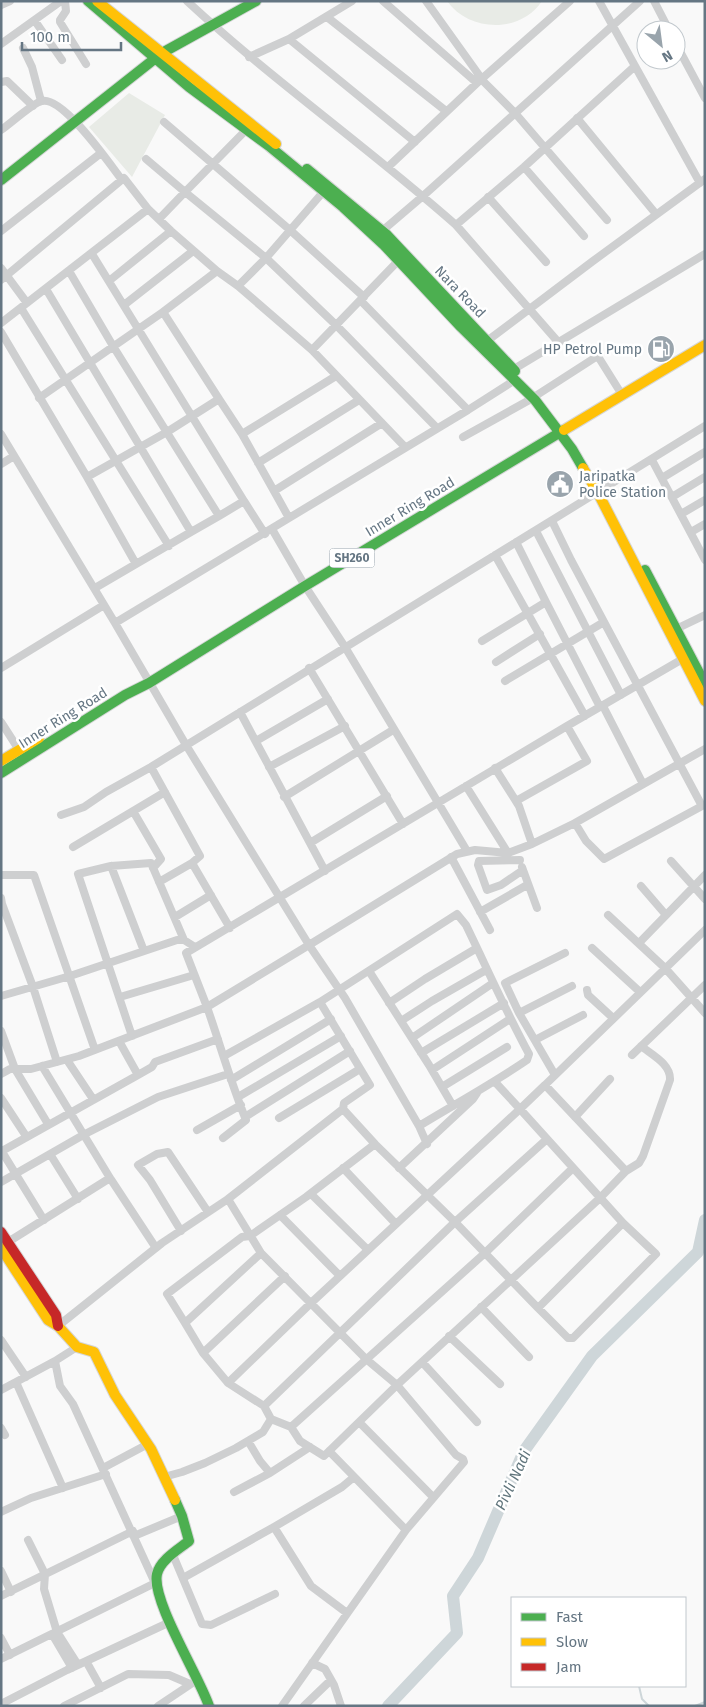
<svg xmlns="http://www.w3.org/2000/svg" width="706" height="1707" font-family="'Fira Sans',sans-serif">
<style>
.green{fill:#e8ebe6}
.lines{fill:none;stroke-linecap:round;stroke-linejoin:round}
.stream{stroke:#ced6d9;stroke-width:2}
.river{stroke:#ced6d9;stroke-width:12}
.fast-casing{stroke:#d5d6d7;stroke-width:12}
.slow-casing{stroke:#d5d6d7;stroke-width:12}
.jam-casing{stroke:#d5d6d7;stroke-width:12}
.street{stroke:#cecfd0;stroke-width:8}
.fast{stroke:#4caf50;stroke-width:10}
.slow{stroke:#ffc107;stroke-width:10}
.jam{stroke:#c62828;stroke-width:10}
.labels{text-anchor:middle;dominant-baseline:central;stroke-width:5;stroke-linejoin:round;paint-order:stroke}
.shield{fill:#fff;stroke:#939fa8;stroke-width:1}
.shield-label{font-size:12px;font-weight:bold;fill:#657683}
.street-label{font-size:14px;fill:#657683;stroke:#fff}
.poi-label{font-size:14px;fill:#657683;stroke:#fff;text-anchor:end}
.water-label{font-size:15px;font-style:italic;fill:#60757c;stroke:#fff}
</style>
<rect width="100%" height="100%" fill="#f9f9f9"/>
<path class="green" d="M 447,1 L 542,1 C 520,34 469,32 447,1 Z
M 129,93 L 165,115 L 132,177 L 89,127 Z"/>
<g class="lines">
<path class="stream" d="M 639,1686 L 642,1699 L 649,1706
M 695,1706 L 705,1702"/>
<path class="river" d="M 388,1706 L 457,1633 L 453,1596 L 478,1558 L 524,1451 L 592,1356 L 698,1252 L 705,1220"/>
<g class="fast-casing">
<path id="fast" d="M 88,1 L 189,87 L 269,146 L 343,207 L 384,245 L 461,327 L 535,400 L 572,449 L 583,468
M 307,169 L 386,234 L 515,371
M 1,180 L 162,53 L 256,1
M 645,570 L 705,684
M 1,773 L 125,695 L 149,683 L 305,586 L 564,430
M 175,1500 L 182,1516 L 189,1541 C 179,1549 160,1560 157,1574 C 151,1600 199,1676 209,1706"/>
</g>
<g class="slow-casing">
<path id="slow" d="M 97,1 L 276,144
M 564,430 L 705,345
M 583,468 L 598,493 L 705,701
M 1,761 L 39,738
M 1,1248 L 48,1320 L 58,1326 L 77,1347 L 94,1352 L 115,1395 L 151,1449 L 175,1500"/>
</g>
<g class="jam-casing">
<path id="jam" d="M 1,1232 L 56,1315 L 58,1326"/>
</g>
<path class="street" d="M 65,1 L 66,11 L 60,20 L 60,22 L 86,64
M 187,1 C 272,80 368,147 456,225 L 524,167 L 635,66 L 599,1
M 383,1 L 477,83
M 426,1 L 484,82 L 515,113 L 607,220
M 654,1 L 669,30
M 1,5 L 10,1
M 327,17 L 446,111
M 35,21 L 62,60
M 289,39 L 415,142
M 1,44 L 61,1
M 676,44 L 705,98
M 23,48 L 32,67 L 41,101
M 249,57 L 289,39 L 352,1
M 635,66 L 700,183
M 1,82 L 7,81 L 33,106
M 577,118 L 656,214
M 164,122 L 290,230 L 364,297
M 249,127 L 185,192 L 266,258 L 336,325 L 437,428
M 1,130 C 10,124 34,102 42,101 C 63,96 109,163 122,180
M 146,159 L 185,192 L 159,219
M 388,167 L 477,83 L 570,1
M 524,167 L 584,236
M 488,197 L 546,262
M 456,225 L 559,343
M 1,231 L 101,153
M 382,231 L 423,196 L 640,1
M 92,254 L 244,501 L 219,516
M 1,268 L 27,303
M 69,271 L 113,346 L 219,516 L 191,532
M 1,280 L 124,178 L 148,209 L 171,231 L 217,271 L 238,286 L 312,350 L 405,447
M 109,281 L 171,231
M 238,286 L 266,258 L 324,191
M 46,289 L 191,532 L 136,564 L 87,477
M 361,301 L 468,410
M 124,305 L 193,251
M 21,308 L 169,546
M 163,312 L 217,271
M 1,323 L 148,209
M 1,332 L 87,477 L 167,432 L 219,399 L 163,312 L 39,398
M 487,341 L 593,261 L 705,179
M 312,350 L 398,261
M 514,369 L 705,254
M 537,395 L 596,357 L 599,358 L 619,390
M 219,399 L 242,434 L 274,491 L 382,423
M 1,434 L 115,623 L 468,410 L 515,380
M 242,434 L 336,376
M 463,437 L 533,398
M 652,460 L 705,560
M 258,463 L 359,400
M 1,464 L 14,456
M 662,478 L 705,452
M 274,491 L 289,518
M 672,497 L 705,477
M 244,501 L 265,534
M 681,514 L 705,500
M 552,521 L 571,560 L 702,806 L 604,859 L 586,841 L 575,823
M 272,529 L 305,586 L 345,647 L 467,851
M 536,531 L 621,695
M 691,532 L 705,524
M 495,555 L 585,716
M 95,588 L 136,564
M 546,602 L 600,707
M 115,623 L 186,745 L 309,945 L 457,854 L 475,850 L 508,853 L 532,844 L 575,823 L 705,749
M 676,629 L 705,615
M 482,641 L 546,602 L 516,542
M 496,662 L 540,634
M 1,668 L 104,605
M 309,668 L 403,824
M 505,681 L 604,622
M 603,706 L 643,784
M 240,712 L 325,871
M 1,722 L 19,750
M 256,741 L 328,699
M 151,767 L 200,856 L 192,863
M 269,767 L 345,726
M 495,768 L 519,806 L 532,844
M 466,786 L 508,853
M 284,797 L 393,730
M 516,801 L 587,761 L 567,726
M 133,811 L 161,859 L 153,868
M 61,815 L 84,807 L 106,792 L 151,767 L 705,426
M 310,843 L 387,796
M 73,847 L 165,792
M 451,857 L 490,930
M 520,860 L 479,861 L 478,865 L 487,890 L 501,885 L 523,870
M 671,861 L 705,899
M 111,866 L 144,951
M 522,867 L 537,908
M 1,875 L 34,875 L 95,1050
M 159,882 L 192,863 L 230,928
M 641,886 L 666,915
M 1,898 L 2,904 L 33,987 L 57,1062
M 480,912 L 527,885
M 608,915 L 665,968 L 705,1013
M 175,917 L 211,895
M 639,943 L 705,875
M 592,948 L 640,992
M 369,971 L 429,1065 L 453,1106
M 587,990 L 588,995 L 613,1018
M 1,996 L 70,976 L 177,940 L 184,940 L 195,947
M 120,997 L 194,975
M 320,1002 L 457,914 L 466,925 L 477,948
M 389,1003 L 425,979 L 477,948 C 494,984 510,1019 529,1054 L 527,1060 C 492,1084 455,1104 419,1126 L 345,998 L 309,945 L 207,1007 L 186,953 L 567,726 L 686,657
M 519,1013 L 505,983 L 565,953
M 401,1021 L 432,1001 L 486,970
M 1,1031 L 15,1069 L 31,1069 L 79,1056 L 207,1007 C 220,1044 231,1083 246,1120 L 223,1138
M 132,1036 L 78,874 L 111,866 L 151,863 L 184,940
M 412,1038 L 493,983
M 535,1040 L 583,1015
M 119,1041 L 138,1075
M 421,1053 L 504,1003
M 632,1055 L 705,985
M 224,1056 L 320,1002 L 370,1085 L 344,1103 L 343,1109
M 67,1060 L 93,1099
M 42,1066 L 110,1178 L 156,1248
M 432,1070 L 510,1019
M 1,1074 L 10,1069 L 15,1069 L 48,1124
M 555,1075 L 519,1013 L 572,986
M 231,1080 L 331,1019
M 545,1085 L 705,930
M 442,1087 L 507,1047
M 238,1097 L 341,1036
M 1,1098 L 26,1136
M 245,1117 L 350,1051
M 575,1117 L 610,1079
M 279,1118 L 360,1069
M 419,1126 L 427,1144
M 197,1130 L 241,1105
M 1,1150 L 44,1220
M 2,1151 L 138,1075 L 152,1067 L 155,1062 L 218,1039
M 50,1154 L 78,1199
M 343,1168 L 396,1224
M 399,1168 L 473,1099 L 477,1093
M 626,1171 L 639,1163 L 643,1156 L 670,1080 C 671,1064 652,1055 641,1046
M 1,1182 L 85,1134 L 158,1097 L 228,1074
M 311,1194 L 368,1250
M 228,1199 L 343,1109 L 375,1144
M 280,1215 L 340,1276
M 181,1231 L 150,1180 L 138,1165 L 157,1154 L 168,1152 L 208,1212
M 8,1242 L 110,1178
M 481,1307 L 529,1357
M 538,1308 L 568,1338 L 573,1338 L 656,1254 L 623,1223
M 185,1323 L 167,1294 L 242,1237 L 250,1236 L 306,1197 L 375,1144 L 455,1222 L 264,1406 L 271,1419 L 291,1427
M 58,1326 L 162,1243 L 228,1199 L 261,1253 L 366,1359 L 397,1385 L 324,1456 L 300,1441 L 291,1427 L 485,1253 L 573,1168
M 449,1336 L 500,1384
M 1,1340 L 26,1377
M 203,1353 L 185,1323 L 261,1253
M 55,1361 L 16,1382 L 63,1488
M 422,1362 L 477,1422
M 228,1383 L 203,1353 L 285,1276
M 1,1390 L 16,1382
M 264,1406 L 228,1383 L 311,1303 L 520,1109 L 623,1223 L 538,1308 L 455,1222 L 547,1139
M 359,1422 L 433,1497
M 1,1428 L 5,1435
M 248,1441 L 260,1461 L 270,1473
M 329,1451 L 406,1530
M 103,1468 L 148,1444
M 164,1477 L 182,1472 L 205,1463 L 236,1448 L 263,1432 L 271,1419
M 234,1492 L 270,1473 L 310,1447
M 1,1512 L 31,1498 L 106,1474
M 274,1527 L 311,1586 L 347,1613
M 134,1536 L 182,1516
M 28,1540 L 45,1574 L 44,1589 L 57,1632 L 78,1665
M 173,1555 L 202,1624 L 211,1625 L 275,1594
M 1,1571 L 11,1592
M 183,1578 L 274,1527 L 342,1487 L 354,1477
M 1,1596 L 133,1531
M 52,1634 L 72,1668
M 1,1638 L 10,1655
M 1,1659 L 155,1583 L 73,1404 L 60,1386 L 55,1361 L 77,1347
M 86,1661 L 101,1688
M 312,1663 L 325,1669 L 334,1685 L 341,1706
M 1,1704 L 67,1670 L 170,1622
M 64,1706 L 128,1674 L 169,1675 L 190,1684
M 158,1706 L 194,1682
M 282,1706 L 406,1530 L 464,1462 L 463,1459 L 456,1455 L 397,1385 L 600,1198 L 626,1171 L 545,1085 L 520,1109 L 495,1082
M 304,1706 L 331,1680"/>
<use href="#fast" class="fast"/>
<use href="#slow" class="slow"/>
<use href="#jam" class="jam"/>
</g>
<defs>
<g id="fuel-disc" transform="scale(1.4375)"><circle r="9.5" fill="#99a4ac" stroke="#fff"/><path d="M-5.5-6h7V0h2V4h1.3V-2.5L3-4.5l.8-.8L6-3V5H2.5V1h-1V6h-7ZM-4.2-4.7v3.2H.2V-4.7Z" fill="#fff"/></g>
<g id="civic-disc" transform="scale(1.4375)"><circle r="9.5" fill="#99a4ac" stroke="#fff"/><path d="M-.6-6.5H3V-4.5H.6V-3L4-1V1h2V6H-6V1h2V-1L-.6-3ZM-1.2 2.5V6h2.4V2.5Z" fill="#fff"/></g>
</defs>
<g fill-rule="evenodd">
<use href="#fuel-disc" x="661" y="349"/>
<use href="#civic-disc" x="560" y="484"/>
</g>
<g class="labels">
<rect class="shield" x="329.5" y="548.5" width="45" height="19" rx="4"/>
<g class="shield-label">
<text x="352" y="558">SH260</text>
</g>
<g class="street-label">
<text transform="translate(460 292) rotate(46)">Nara Road</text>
<text transform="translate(410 507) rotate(-31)">Inner Ring Road</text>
<text transform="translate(63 718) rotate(-32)">Inner Ring Road</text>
</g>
<g class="poi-label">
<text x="642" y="349">HP Petrol Pump</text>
<text x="579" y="476" text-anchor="start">Jaripatka<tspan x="579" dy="16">Police Station</tspan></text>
</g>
<g class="water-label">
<text transform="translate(513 1480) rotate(-65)">Pivli Nadi</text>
</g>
</g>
<rect width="706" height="1707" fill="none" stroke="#657683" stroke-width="5"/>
<rect x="511" y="1597" width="175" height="90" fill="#ffffff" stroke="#c1c8cd"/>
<rect x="521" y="1613" width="25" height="8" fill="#4caf50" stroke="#c1c8cd"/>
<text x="556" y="1622" font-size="15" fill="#657683">Fast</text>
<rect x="521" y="1638" width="25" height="8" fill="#ffc107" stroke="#c1c8cd"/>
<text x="556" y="1647" font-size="15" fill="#657683">Slow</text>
<rect x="521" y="1663" width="25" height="8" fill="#c62828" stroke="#c1c8cd"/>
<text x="556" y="1672" font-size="15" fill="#657683">Jam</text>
<g transform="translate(661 45) rotate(151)"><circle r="24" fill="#ffffff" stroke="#c1c8cd"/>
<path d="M0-4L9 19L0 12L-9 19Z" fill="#99a4ac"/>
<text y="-8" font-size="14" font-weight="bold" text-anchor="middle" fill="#657683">N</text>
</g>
<path d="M22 42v8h99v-8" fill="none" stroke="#657683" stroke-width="2.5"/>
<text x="30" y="42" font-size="15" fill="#657683" stroke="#ffffff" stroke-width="4" paint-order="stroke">100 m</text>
</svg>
